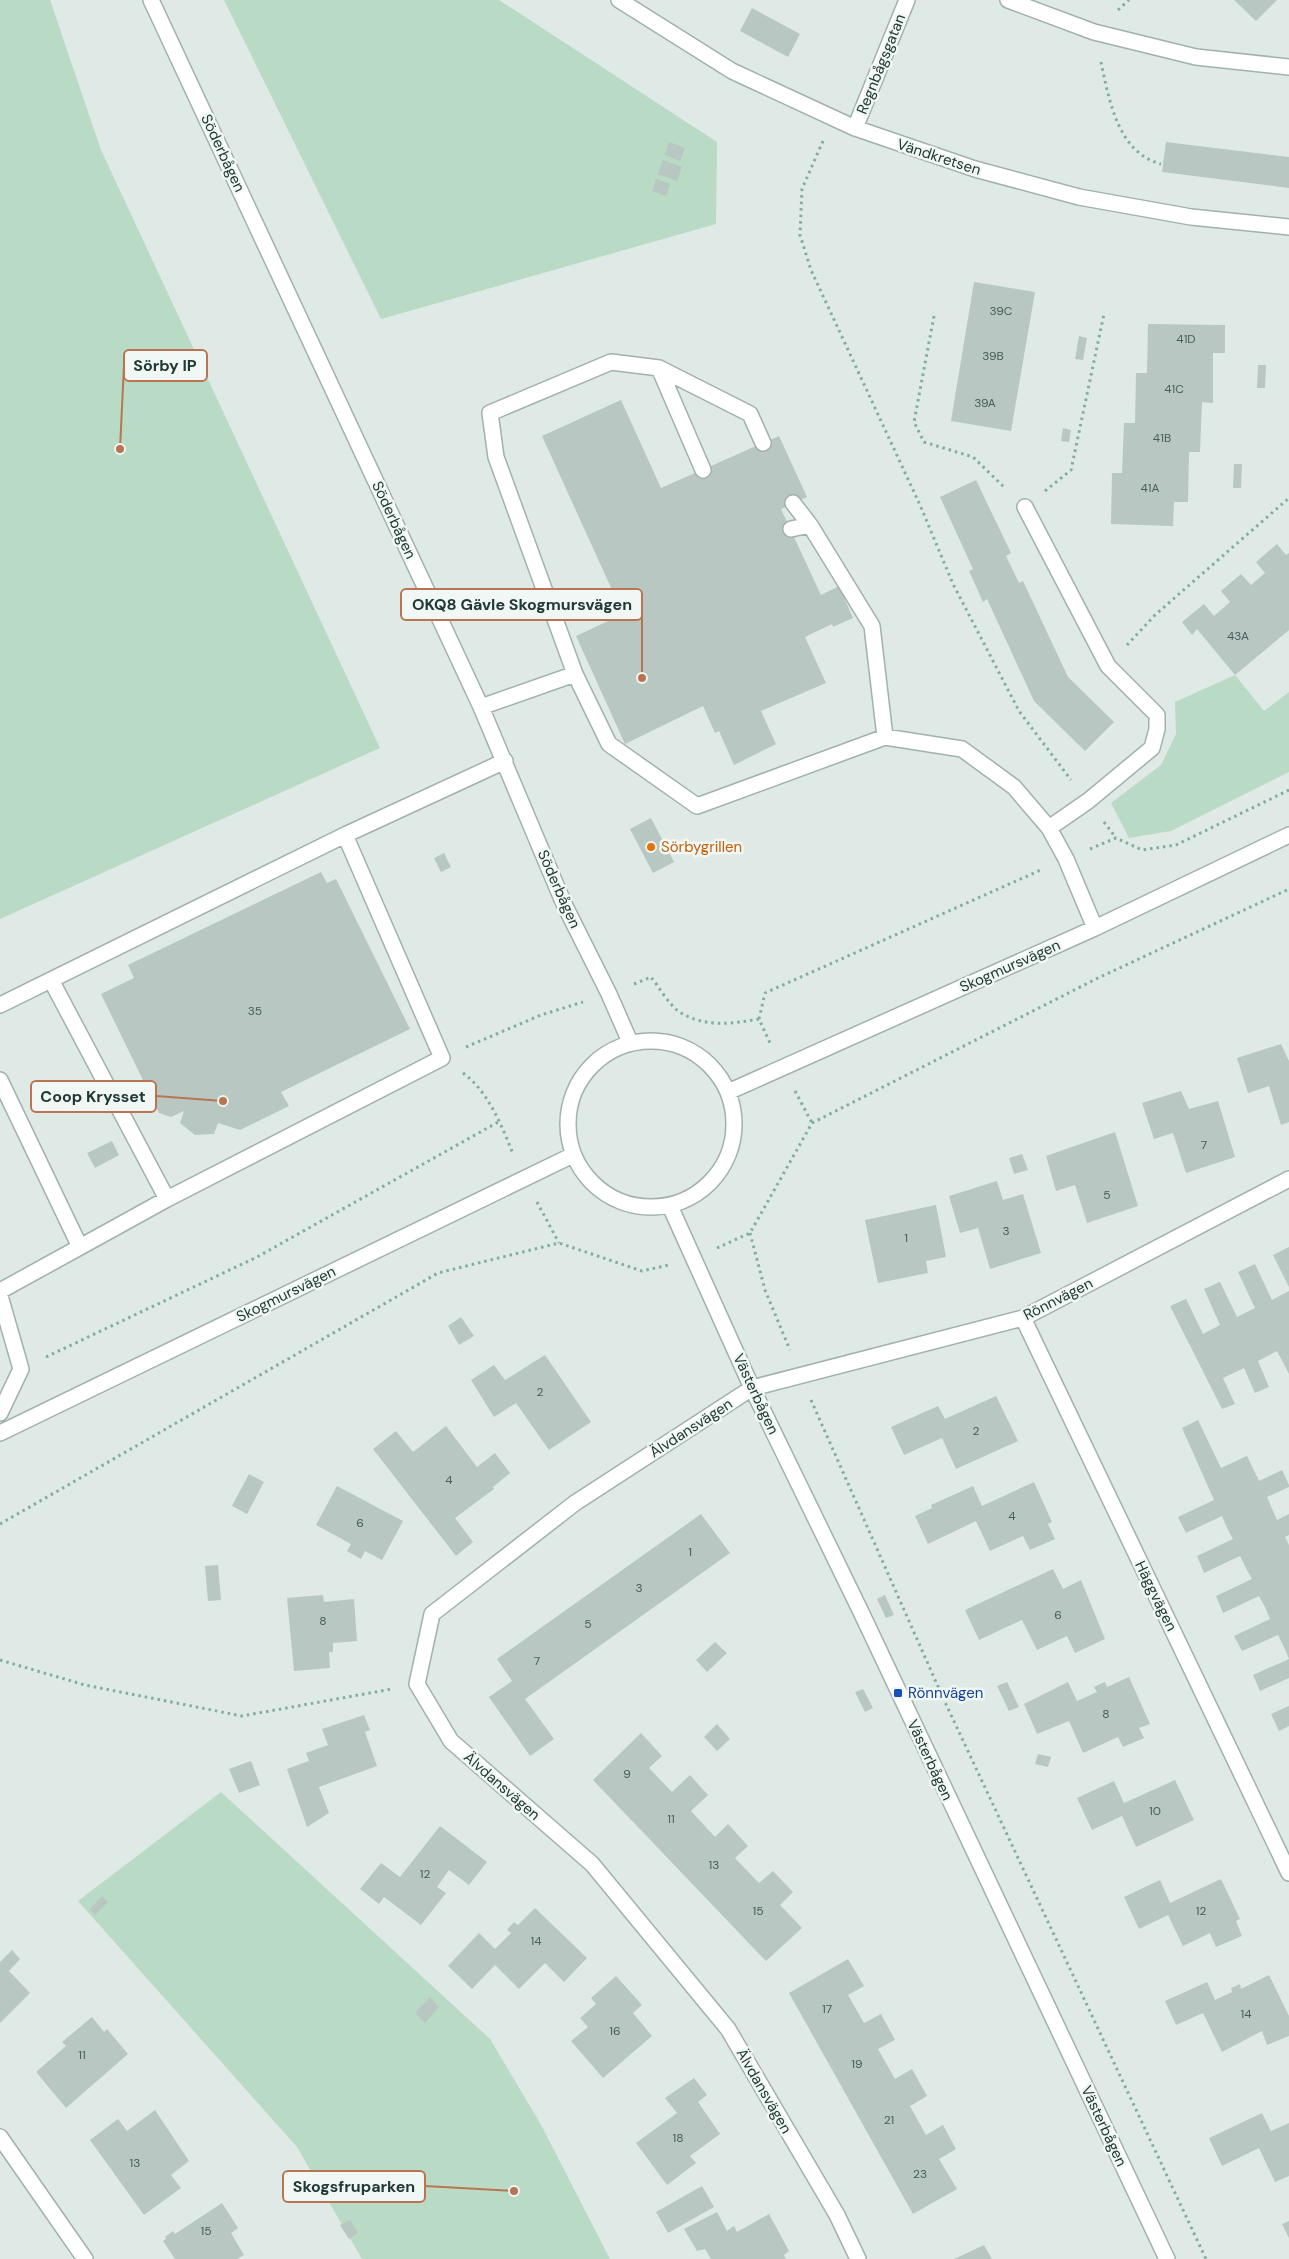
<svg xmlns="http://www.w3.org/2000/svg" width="1289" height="2259" font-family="'DM Sans',sans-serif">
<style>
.green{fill:#b9dac4}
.building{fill:#b8c7c2}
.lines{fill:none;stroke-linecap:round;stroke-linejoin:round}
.minor-tunnel{stroke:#b9c7c2;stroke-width:15;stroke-dasharray:15 8;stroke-linecap:butt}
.minor-casing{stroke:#a2b1ad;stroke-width:18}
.path{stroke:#81aca1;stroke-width:3;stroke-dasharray:2.5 4;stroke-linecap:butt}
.minor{stroke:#fff;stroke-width:15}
.food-dot{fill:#e8710a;stroke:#f0f7f4;stroke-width:2}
.transit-dot{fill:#1a4fb4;stroke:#f0f7f4;stroke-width:2}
.labels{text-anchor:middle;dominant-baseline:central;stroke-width:5;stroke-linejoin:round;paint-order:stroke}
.number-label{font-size:12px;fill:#475c58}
.street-label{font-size:15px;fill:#213934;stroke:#f0f7f4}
.food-label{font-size:15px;fill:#c56008;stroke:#f0f7f4;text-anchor:start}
.transit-label{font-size:15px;fill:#164399;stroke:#f0f7f4;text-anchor:start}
.leader{fill:none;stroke:#b97452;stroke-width:2}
.callout-dot{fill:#b97452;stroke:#f0f7f4;stroke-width:2}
.callout{fill:#f0f7f4;stroke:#b97452;stroke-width:2}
.callout-label{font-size:16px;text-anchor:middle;font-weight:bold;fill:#213934}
</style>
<rect width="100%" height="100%" fill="#dfeae6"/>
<path class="green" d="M 0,0 L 50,0 L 101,150 L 380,748 L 0,919 Z
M 224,0 L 499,0 L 717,142 L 716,224 L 381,319 Z
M 1235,675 L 1264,711 L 1289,692 L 1289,772 L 1171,831 L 1129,838 L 1111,803 L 1161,765 L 1176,734 L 1175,702 Z
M 221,1792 L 490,2039 L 540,2123 L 610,2259 L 362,2259 L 297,2147 L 78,1901 Z"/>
<path class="building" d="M 1234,0 L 1277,0 L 1256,21 Z
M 752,8 L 800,34 L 788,57 L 740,31 Z
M 669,142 L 685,148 L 680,161 L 665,155 Z
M 1166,142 L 1289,157 L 1289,188 L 1162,172 Z
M 663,160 L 682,167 L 677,181 L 658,174 Z
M 656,179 L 670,184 L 666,196 L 652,191 Z
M 974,282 L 1035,292 L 1011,431 L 951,421 Z
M 1148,324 L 1225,325 L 1225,353 L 1213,353 L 1213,403 L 1202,402 L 1200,452 L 1189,452 L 1188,502 L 1174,502 L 1173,526 L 1111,524 L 1112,473 L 1122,473 L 1124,423 L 1135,423 L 1136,373 L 1147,373 Z
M 1079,336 L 1087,338 L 1083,360 L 1075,359 Z
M 1258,365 L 1266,365 L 1265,388 L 1257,388 Z
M 621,400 L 661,488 L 779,436 L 807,497 L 781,509 L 821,595 L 839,586 L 853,618 L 833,627 L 832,624 L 805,637 L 826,683 L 761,711 L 776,744 L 734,765 L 719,731 L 715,733 L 703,706 L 625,744 L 576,636 L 623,614 L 542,436 Z
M 1063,428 L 1071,430 L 1069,442 L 1061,441 Z
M 1234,464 L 1242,464 L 1241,488 L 1233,488 Z
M 976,480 L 1011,553 L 1006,556 L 1019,583 L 1023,581 L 1068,677 L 1114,722 L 1085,751 L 1034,701 L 987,599 L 983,602 L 969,571 L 973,569 L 940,497 Z
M 1277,544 L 1286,555 L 1289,553 L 1289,630 L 1235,675 L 1197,629 L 1192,635 L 1182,622 L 1204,604 L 1214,616 L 1230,602 L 1221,591 L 1241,574 L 1251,585 L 1265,573 L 1256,562 Z
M 651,818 L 674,862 L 653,873 L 630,829 Z
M 444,853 L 451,867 L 441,872 L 434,858 Z
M 321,872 L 327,883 L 336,879 L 410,1029 L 281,1092 L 289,1106 L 240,1130 L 218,1123 L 214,1134 L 195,1135 L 180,1123 L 184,1111 L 171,1117 L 159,1113 L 101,994 L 134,978 L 128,965 Z
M 1281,1044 L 1289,1061 L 1289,1122 L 1281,1125 L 1269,1086 L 1248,1093 L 1237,1058 Z
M 1181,1091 L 1189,1109 L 1218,1101 L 1235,1157 L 1186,1173 L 1173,1133 L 1154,1139 L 1142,1103 Z
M 1115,1132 L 1138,1206 L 1087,1223 L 1075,1185 L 1056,1191 L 1046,1156 Z
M 112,1141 L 119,1155 L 95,1168 L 87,1153 Z
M 1022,1154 L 1028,1170 L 1014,1174 L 1009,1158 Z
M 997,1181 L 1003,1200 L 1023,1194 L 1041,1253 L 990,1269 L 978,1228 L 960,1233 L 949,1196 Z
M 936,1205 L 946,1257 L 926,1261 L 928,1273 L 878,1283 L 865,1220 Z
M 1289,1247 L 1289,1287 L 1273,1255 Z
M 1255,1264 L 1272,1300 L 1289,1291 L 1289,1374 L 1277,1351 L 1258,1361 L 1269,1387 L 1255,1393 L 1244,1368 L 1223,1378 L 1235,1404 L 1222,1409 L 1170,1306 L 1186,1299 L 1203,1334 L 1220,1325 L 1204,1289 L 1220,1282 L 1237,1317 L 1255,1308 L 1238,1272 Z
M 461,1317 L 474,1336 L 459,1345 L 448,1326 Z
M 545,1355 L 591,1422 L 549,1450 L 516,1403 L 494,1417 L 471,1380 L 494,1365 L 505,1380 Z
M 996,1396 L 1018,1441 L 956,1469 L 942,1438 L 904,1455 L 891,1427 L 938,1406 L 945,1419 Z
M 1198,1420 L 1221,1468 L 1247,1456 L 1259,1481 L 1282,1470 L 1289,1485 L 1289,1487 L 1267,1497 L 1277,1520 L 1289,1514 L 1289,1535 L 1285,1537 L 1289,1545 L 1289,1678 L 1260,1691 L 1253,1675 L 1289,1659 L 1285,1649 L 1278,1635 L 1242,1651 L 1234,1636 L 1270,1619 L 1266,1609 L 1259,1596 L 1223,1613 L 1216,1596 L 1252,1579 L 1247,1570 L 1240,1556 L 1204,1573 L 1197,1556 L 1233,1539 L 1228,1530 L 1222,1516 L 1186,1533 L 1178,1517 L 1214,1500 L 1182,1428 Z
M 446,1426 L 477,1467 L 495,1453 L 510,1473 L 493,1487 L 494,1489 L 455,1518 L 473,1542 L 456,1556 L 373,1449 L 396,1431 L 413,1452 Z
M 249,1474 L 264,1482 L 247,1514 L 232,1506 Z
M 1034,1482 L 1052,1522 L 1048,1524 L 1055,1539 L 1030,1550 L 1023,1536 L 990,1551 L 976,1521 L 928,1544 L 915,1516 L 932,1508 L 931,1505 L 973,1486 L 982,1506 Z
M 337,1486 L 403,1521 L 382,1560 L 365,1551 L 361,1559 L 347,1551 L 351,1544 L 316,1525 Z
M 701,1514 L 730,1553 L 525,1699 L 554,1739 L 530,1756 L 489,1697 L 512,1681 L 497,1659 Z
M 218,1565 L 221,1600 L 208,1601 L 205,1566 Z
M 1053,1569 L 1063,1589 L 1081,1580 L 1105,1639 L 1075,1653 L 1067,1636 L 1037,1650 L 1022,1620 L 979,1640 L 965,1610 Z
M 323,1595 L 324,1602 L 354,1599 L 357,1641 L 333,1643 L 333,1652 L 329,1652 L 330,1668 L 294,1671 L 287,1598 Z
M 885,1595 L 894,1615 L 886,1618 L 877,1599 Z
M 715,1642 L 727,1653 L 707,1672 L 696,1660 Z
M 1129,1677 L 1150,1724 L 1139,1728 L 1144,1738 L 1123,1747 L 1118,1737 L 1083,1753 L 1069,1721 L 1037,1734 L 1024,1704 L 1068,1682 L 1077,1701 L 1097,1692 L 1094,1687 L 1105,1682 L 1107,1687 Z
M 1007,1682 L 1019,1707 L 1009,1711 L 997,1686 Z
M 863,1689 L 873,1708 L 865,1712 L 855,1692 Z
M 1289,1706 L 1289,1726 L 1279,1731 L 1271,1714 Z
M 364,1715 L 370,1730 L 365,1732 L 377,1766 L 319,1787 L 329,1813 L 307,1827 L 287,1769 L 309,1761 L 306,1753 L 328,1745 L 322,1729 Z
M 717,1724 L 730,1739 L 717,1751 L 704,1737 Z
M 641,1733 L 662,1756 L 649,1768 L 672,1792 L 690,1775 L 708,1795 L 691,1811 L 715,1837 L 728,1824 L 748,1846 L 735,1858 L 759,1883 L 773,1871 L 793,1892 L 780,1905 L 802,1928 L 766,1961 L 593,1780 Z
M 1038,1754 L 1051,1757 L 1048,1767 L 1035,1764 Z
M 251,1761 L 260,1785 L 239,1793 L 229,1769 Z
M 1175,1780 L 1194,1820 L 1136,1847 L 1122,1816 L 1092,1830 L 1077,1798 L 1114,1781 L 1124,1803 Z
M 440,1826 L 487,1862 L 469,1885 L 449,1870 L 437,1887 L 446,1893 L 421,1925 L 384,1897 L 379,1904 L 360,1889 L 381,1863 L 400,1877 Z
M 1221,1879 L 1240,1919 L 1236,1921 L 1242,1936 L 1216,1947 L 1210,1933 L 1183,1946 L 1168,1915 L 1139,1929 L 1124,1897 L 1160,1880 L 1170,1903 Z
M 102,1896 L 108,1902 L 95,1915 L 90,1909 Z
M 535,1908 L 587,1958 L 564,1982 L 545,1963 L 519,1989 L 495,1965 L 472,1989 L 448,1966 L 479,1933 L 495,1949 L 511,1933 L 507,1930 L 514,1922 L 518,1925 Z
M 12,1950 L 20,1959 L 9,1971 L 30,1993 L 0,2023 L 0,1962 Z
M 848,1959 L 864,1986 L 848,1995 L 864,2023 L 881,2014 L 895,2040 L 878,2049 L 895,2079 L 912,2069 L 927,2096 L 910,2106 L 926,2135 L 943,2125 L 956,2149 L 939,2159 L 957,2189 L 913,2214 L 789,1993 Z
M 1269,1975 L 1289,2016 L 1289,2036 L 1267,2045 L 1262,2031 L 1222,2052 L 1203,2013 L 1176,2025 L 1165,2001 L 1207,1982 L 1215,2000 L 1232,1992 L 1231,1988 L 1240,1984 L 1241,1989 Z
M 616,1976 L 642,2005 L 633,2013 L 652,2036 L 603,2078 L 571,2041 L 588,2027 L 580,2018 L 596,2004 L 591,1998 Z
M 430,1997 L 439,2007 L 425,2023 L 415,2013 Z
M 92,2017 L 104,2032 L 107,2029 L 128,2054 L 66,2108 L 36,2072 L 66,2046 L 62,2042 Z
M 694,2078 L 707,2095 L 698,2102 L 720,2134 L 690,2156 L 696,2163 L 667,2185 L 636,2143 L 677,2113 L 665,2098 Z
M 155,2110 L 189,2161 L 171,2175 L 181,2188 L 144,2215 L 90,2140 L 118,2119 L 127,2131 Z
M 1262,2113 L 1271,2131 L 1289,2123 L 1289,2176 L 1275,2182 L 1259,2148 L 1222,2166 L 1209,2138 Z
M 702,2186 L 714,2207 L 668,2233 L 656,2212 Z
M 222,2203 L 238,2228 L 231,2233 L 244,2255 L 237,2259 L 175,2259 L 163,2241 L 166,2239 L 165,2237 L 173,2231 L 175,2234 Z
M 717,2212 L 727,2231 L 734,2226 L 737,2232 L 769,2214 L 789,2251 L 784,2255 L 786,2259 L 711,2259 L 705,2249 L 697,2251 L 684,2229 Z
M 350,2220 L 358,2233 L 349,2239 L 340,2225 Z
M 1289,2221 L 1289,2238 L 1282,2224 Z
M 984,2245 L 992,2259 L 954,2259 Z"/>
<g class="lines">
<path class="minor-tunnel" d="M 763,443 L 793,503
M 703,470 L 714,493 L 735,520 L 769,535 L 791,529"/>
<g class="minor-casing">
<path id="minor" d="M 151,0 L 481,707 L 564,904 L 609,994 L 630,1042
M 619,0 L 732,71 L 855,128 L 975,169 L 1079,197 L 1191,217 L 1289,227
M 1008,0 L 1094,32 L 1196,57 L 1289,67
M 855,128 L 907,0
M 659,368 L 703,470
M 793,503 L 810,525 L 872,626 L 885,737
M 1025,507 L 1108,666 L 1157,715 L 1157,729 L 1152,748 L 1088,801 L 1049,828
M 791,529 L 810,525
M 575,674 L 496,457 L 490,413 L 611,362 L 659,368 L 750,414 L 763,443
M 481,707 L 575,674 L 609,744 L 697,806 L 885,737 L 962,749 L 1014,787 L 1049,828 L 1066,859 L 1095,928
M 51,980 L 167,1199
M 0,1005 L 345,835 L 505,761
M568 1124a83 83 0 1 1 166 0a83 83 0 1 1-166 0Z
M 0,1080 L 80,1247 L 167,1199 L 442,1058 L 345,835
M 728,1092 L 1095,928 L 1289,835
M 670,1206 L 752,1388 L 861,1612 L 1167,2259
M 0,1291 L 80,1247
M 0,1296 L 21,1369 L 0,1413
M 1023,1318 L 1289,1873
M 0,1433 L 573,1155
M 0,2137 L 85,2259
M 858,2259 L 837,2215 L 728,2029 L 592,1864 L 451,1741 L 417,1684 L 432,1614 L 575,1503 L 752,1388 L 1023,1318 L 1289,1179"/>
</g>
<path class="path" d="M 1118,10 L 1129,0
M 1101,62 C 1109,100 1118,153 1161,164
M 823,141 L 802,189 L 800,235 L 811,270 L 920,505 L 953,584 L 1019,711 L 1071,780
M 934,316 L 914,422 L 924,442 L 973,457 L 1006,489
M 1045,491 L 1071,470 L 1104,314
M 1127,645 L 1155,615 L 1289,498
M 1104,822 L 1116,838
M 1090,849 L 1116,838 L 1142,850 L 1176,845 L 1289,790
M 634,984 L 651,977 C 659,987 668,1003 678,1011 C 704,1028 731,1024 759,1019 L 770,1043
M 759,1019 L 765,993 L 1043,869
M 466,1047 L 541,1015 L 583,1002
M 463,1073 C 488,1091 502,1126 513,1154
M 795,1091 L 812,1123
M 537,1202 L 559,1243
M 750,1233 L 765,1290 L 790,1350
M 717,1248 L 750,1233 L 812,1123 L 1096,979 L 1289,889
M 46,1357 L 257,1257 L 500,1121
M 811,1400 L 944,1700 L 1206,2259
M 0,1524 L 438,1273 L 559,1243 L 642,1271 L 669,1265
M 0,1660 L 85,1685 L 242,1716 L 392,1689"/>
<use href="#minor" class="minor"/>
</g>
<circle class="food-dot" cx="651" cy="847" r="5"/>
<rect class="transit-dot" x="893" y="1688" width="10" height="10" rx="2.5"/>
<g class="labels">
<g class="number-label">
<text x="1001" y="311">39C</text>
<text x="1186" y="339">41D</text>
<text x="993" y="356">39B</text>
<text x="1174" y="389">41C</text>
<text x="985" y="403">39A</text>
<text x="1162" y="438">41B</text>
<text x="1150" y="488">41A</text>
<text x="1238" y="636">43A</text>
<text x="255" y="1011">35</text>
<text x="1204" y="1145">7</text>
<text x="1107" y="1195">5</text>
<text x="1006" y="1231">3</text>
<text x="906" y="1238">1</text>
<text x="540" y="1392">2</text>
<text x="976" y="1431">2</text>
<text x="449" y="1480">4</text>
<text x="1012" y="1516">4</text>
<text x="360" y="1523">6</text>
<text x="690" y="1552">1</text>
<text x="639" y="1588">3</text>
<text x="1058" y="1615">6</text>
<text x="323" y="1621">8</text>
<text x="588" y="1624">5</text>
<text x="537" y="1661">7</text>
<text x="1106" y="1714">8</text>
<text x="627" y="1774">9</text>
<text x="1155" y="1811">10</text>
<text x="671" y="1819">11</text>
<text x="714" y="1865">13</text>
<text x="425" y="1874">12</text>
<text x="758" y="1911">15</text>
<text x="1201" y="1911">12</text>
<text x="536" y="1941">14</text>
<text x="827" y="2009">17</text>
<text x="1246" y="2014">14</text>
<text x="615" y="2031">16</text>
<text x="82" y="2055">11</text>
<text x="857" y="2064">19</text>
<text x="889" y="2120">21</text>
<text x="678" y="2138">18</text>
<text x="135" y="2163">13</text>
<text x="920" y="2174">23</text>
<text x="206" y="2231">15</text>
</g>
<g class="street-label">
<text transform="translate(881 64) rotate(-68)">Regnbågsgatan</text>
<text transform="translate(223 153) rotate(65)">Söderbågen</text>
<text transform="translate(939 157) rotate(18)">Vändkretsen</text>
<text transform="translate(394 520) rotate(65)">Söderbågen</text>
<text transform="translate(559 889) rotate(66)">Söderbågen</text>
<text transform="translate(1010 966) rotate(-24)">Skogmursvägen</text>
<text transform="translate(286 1294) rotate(-26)">Skogmursvägen</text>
<text transform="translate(1058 1299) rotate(-27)">Rönnvägen</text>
<text transform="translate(756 1394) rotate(65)">Västerbågen</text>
<text transform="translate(691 1428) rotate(-33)">Älvdansvägen</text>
<text transform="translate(1156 1596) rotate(64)">Häggvägen</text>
<text transform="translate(930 1760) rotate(65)">Västerbågen</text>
<text transform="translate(502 1786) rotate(41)">Älvdansvägen</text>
<text transform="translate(764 2091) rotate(60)">Älvdansvägen</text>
<text transform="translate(1104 2126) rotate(65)">Västerbågen</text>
</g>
<g class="food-label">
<text x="661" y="847">Sörbygrillen</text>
</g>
<g class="transit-label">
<text x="908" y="1693">Rönnvägen</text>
</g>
</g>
<path class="leader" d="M120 449L124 365M642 678L642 604M223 1101L156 1096M514 2191L425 2186"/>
<g class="callout-dot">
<circle cx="120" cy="449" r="5"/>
<circle cx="642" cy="678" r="5"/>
<circle cx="223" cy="1101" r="5"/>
<circle cx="514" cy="2191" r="5"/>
</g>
<g class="callout">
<rect x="124" y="350" width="83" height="31" rx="5"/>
<rect x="401" y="589" width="241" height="31" rx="5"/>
<rect x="31" y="1081" width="125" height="31" rx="5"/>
<rect x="283" y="2171" width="142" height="31" rx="5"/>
</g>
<g class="callout-label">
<text x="165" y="371">Sörby IP</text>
<text x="522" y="610">OKQ8 Gävle Skogmursvägen</text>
<text x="93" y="1102">Coop Krysset</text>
<text x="354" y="2192">Skogsfruparken</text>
</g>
</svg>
